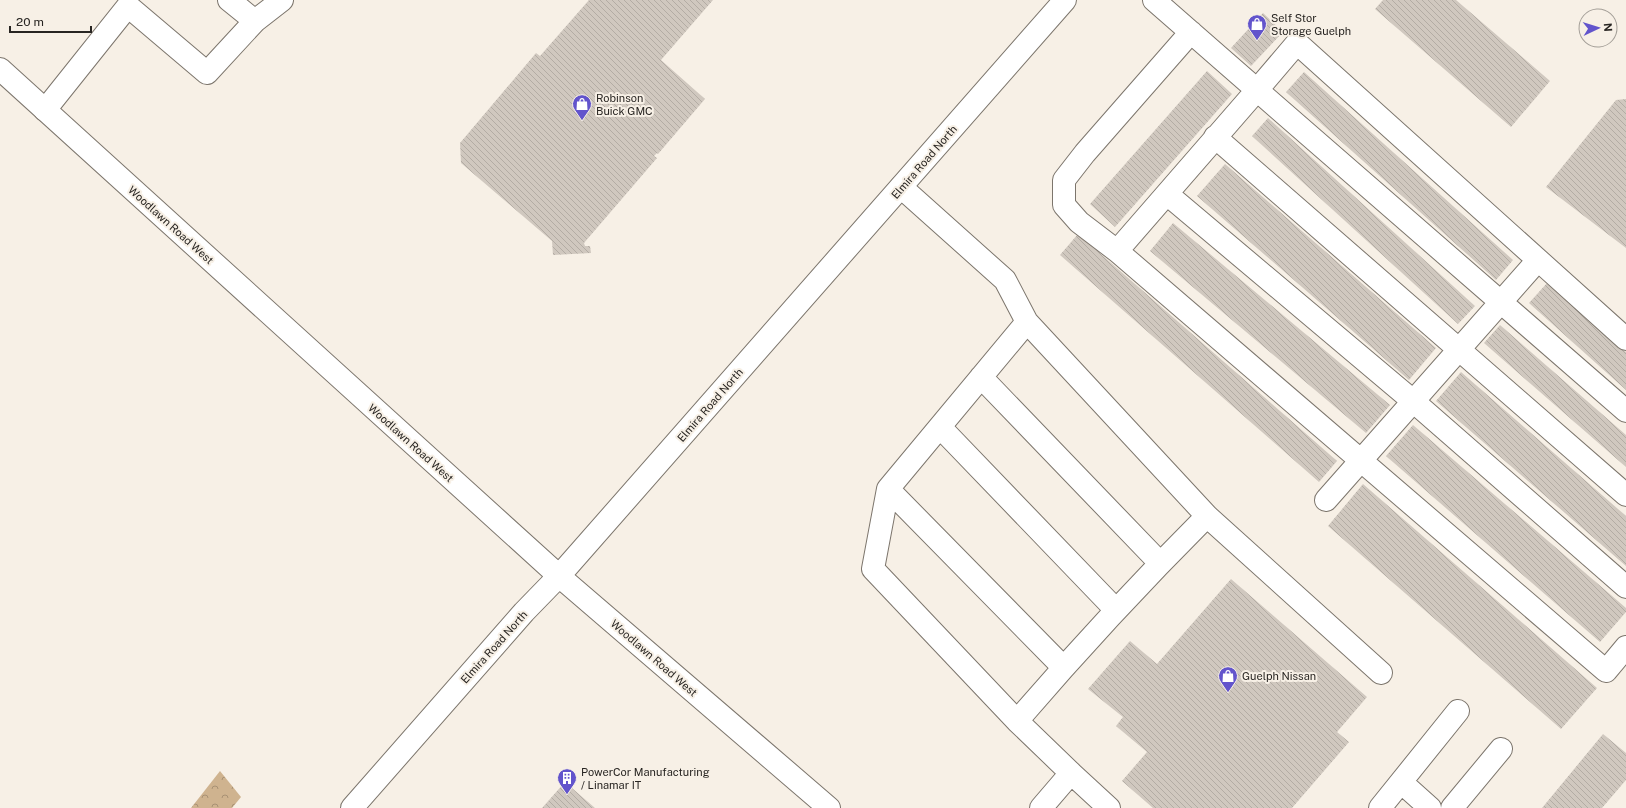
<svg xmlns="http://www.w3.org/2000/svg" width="1626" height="808" font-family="'Public Sans',sans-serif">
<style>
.forest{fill:url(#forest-crowns)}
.building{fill:url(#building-back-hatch)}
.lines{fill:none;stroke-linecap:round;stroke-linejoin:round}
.minor-casing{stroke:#7c756c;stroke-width:24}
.major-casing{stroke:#7c756c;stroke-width:24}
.minor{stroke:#fff;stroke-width:22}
.major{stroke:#fff;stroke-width:22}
.labels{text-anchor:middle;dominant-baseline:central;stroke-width:4;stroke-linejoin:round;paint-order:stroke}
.poi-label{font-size:11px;fill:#282522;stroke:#f7f0e6;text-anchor:start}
.street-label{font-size:11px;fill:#282522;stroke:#f7f0e6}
</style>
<defs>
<pattern id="forest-crowns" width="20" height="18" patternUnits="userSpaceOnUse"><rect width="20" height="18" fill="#cfb38f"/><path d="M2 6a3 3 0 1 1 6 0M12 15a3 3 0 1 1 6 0" fill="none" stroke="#a89174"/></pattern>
<pattern id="building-back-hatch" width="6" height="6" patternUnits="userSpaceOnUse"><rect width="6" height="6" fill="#d0c8bf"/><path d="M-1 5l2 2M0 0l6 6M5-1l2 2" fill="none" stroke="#b3aca4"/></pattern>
</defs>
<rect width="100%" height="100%" fill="#f7f0e6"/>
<path class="forest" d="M 220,771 L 241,797 L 232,808 L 191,808 Z"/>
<path class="building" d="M 589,0 L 713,0 L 661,60 L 705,99 L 658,154 L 657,153 L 654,156 L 657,158 L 584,243 L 585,246 L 590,246 L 591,253 L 553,255 L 552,241 L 461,163 L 460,143 L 536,53 L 540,56 Z
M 1383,0 L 1456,0 L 1550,81 L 1511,127 L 1375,9 Z
M 1263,13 L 1283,32 L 1251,66 L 1231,48 Z
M 1207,71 L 1232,94 L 1115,227 L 1090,204 Z
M 1304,72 L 1513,260 L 1496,280 L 1286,92 Z
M 1626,99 L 1626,248 L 1546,187 L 1616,100 Z
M 1268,118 L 1475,306 L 1458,324 L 1252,136 Z
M 1225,164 L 1436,348 L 1409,380 L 1197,196 Z
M 1173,223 L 1390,405 L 1366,433 L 1150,251 Z
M 1078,234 L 1337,461 L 1319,482 L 1060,255 Z
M 1548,282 L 1626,352 L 1626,390 L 1529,303 Z
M 1500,325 L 1626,435 L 1626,467 L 1484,343 Z
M 1461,372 L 1626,516 L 1626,566 L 1436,401 Z
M 1413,425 L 1626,608 L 1626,612 L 1600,642 L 1386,456 Z
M 1363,484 L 1597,688 L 1561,729 L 1328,526 Z
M 1231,579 L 1367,697 L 1337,732 L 1349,742 L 1292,808 L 1153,808 L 1122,781 L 1147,752 L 1116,726 L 1123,717 L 1088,689 L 1130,641 L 1157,664 Z
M 1603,734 L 1626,753 L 1626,780 L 1602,808 L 1542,808 Z
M 565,782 L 595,808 L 542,808 Z"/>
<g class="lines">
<g class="minor-casing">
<path id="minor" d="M 229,0 L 255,21
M 1154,0 L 1257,90 L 1117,251 L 1079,222 L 1064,205 L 1064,180 L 1085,153 L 1191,32
M 45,110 L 128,6 L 207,73 L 255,21 L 282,0
M 1215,137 L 1626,495
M 901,187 L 1005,280 L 1027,322 L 1207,516 C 1141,582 1078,650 1017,721 L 1071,773 L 1041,808
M 1167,194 L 1413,401 L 1626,587
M 1117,251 L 1606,671 L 1626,647
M 1626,339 L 1297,43 L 1257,90 L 1626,411
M 981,377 L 1160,563
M 940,427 L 1116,610
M 888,489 L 1063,667
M 1326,500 L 1538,260
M 1207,516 L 1381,673
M 1017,721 L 873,569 L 888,489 L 1027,322
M 1071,773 L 1109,808
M 1401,782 L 1430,808
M 1380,808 L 1458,711
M 1452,808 L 1501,749"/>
</g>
<g class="major-casing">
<path id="major" d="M 0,69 L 559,576 L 829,808
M 352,808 L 524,612 L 559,576 L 1065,0"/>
</g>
<use href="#minor" class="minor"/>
<use href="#major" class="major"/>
</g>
<defs>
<g id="shop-pin" transform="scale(1)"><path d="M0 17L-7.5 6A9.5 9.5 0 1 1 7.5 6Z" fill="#6254cc" stroke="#f7f0e6"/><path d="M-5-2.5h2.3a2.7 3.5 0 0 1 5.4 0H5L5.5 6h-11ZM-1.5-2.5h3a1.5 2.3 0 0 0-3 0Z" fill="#fff"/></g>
<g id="building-pin" transform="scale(1)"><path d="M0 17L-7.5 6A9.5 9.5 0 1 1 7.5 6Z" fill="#6254cc" stroke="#f7f0e6"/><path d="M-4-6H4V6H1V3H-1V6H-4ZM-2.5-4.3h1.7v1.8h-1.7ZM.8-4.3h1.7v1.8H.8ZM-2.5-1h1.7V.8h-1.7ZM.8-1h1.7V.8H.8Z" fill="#fff"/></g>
</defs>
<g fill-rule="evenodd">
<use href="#shop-pin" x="1257" y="24"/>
<use href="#shop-pin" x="582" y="104"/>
<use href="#shop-pin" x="1228" y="676"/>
<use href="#building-pin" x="567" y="778"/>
</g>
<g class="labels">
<g class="poi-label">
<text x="1271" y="18">Self Stor<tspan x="1271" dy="13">Storage Guelph</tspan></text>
<text x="596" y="98">Robinson<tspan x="596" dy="13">Buick GMC</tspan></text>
<text x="1242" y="676">Guelph Nissan</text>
<text x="581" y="772">PowerCor Manufacturing<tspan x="581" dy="13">/ Linamar IT</tspan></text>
</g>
<g class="street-label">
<text transform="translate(924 162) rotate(-49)">Elmira Road North</text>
<text transform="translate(171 225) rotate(42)">Woodlawn Road West</text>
<text transform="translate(710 405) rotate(-49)">Elmira Road North</text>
<text transform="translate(411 443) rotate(42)">Woodlawn Road West</text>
<text transform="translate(494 647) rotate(-48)">Elmira Road North</text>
<text transform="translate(654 658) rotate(41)">Woodlawn Road West</text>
</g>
</g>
<g transform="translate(1598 28) rotate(86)"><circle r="19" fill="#f7f0e6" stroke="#a49f98"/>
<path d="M0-3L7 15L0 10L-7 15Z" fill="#6254cc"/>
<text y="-6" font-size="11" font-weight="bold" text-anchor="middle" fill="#282522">N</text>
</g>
<path d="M10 26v6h81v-6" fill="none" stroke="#282522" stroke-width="2"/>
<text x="16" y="26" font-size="12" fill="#282522" stroke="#f7f0e6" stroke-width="3" paint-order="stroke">20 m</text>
</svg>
